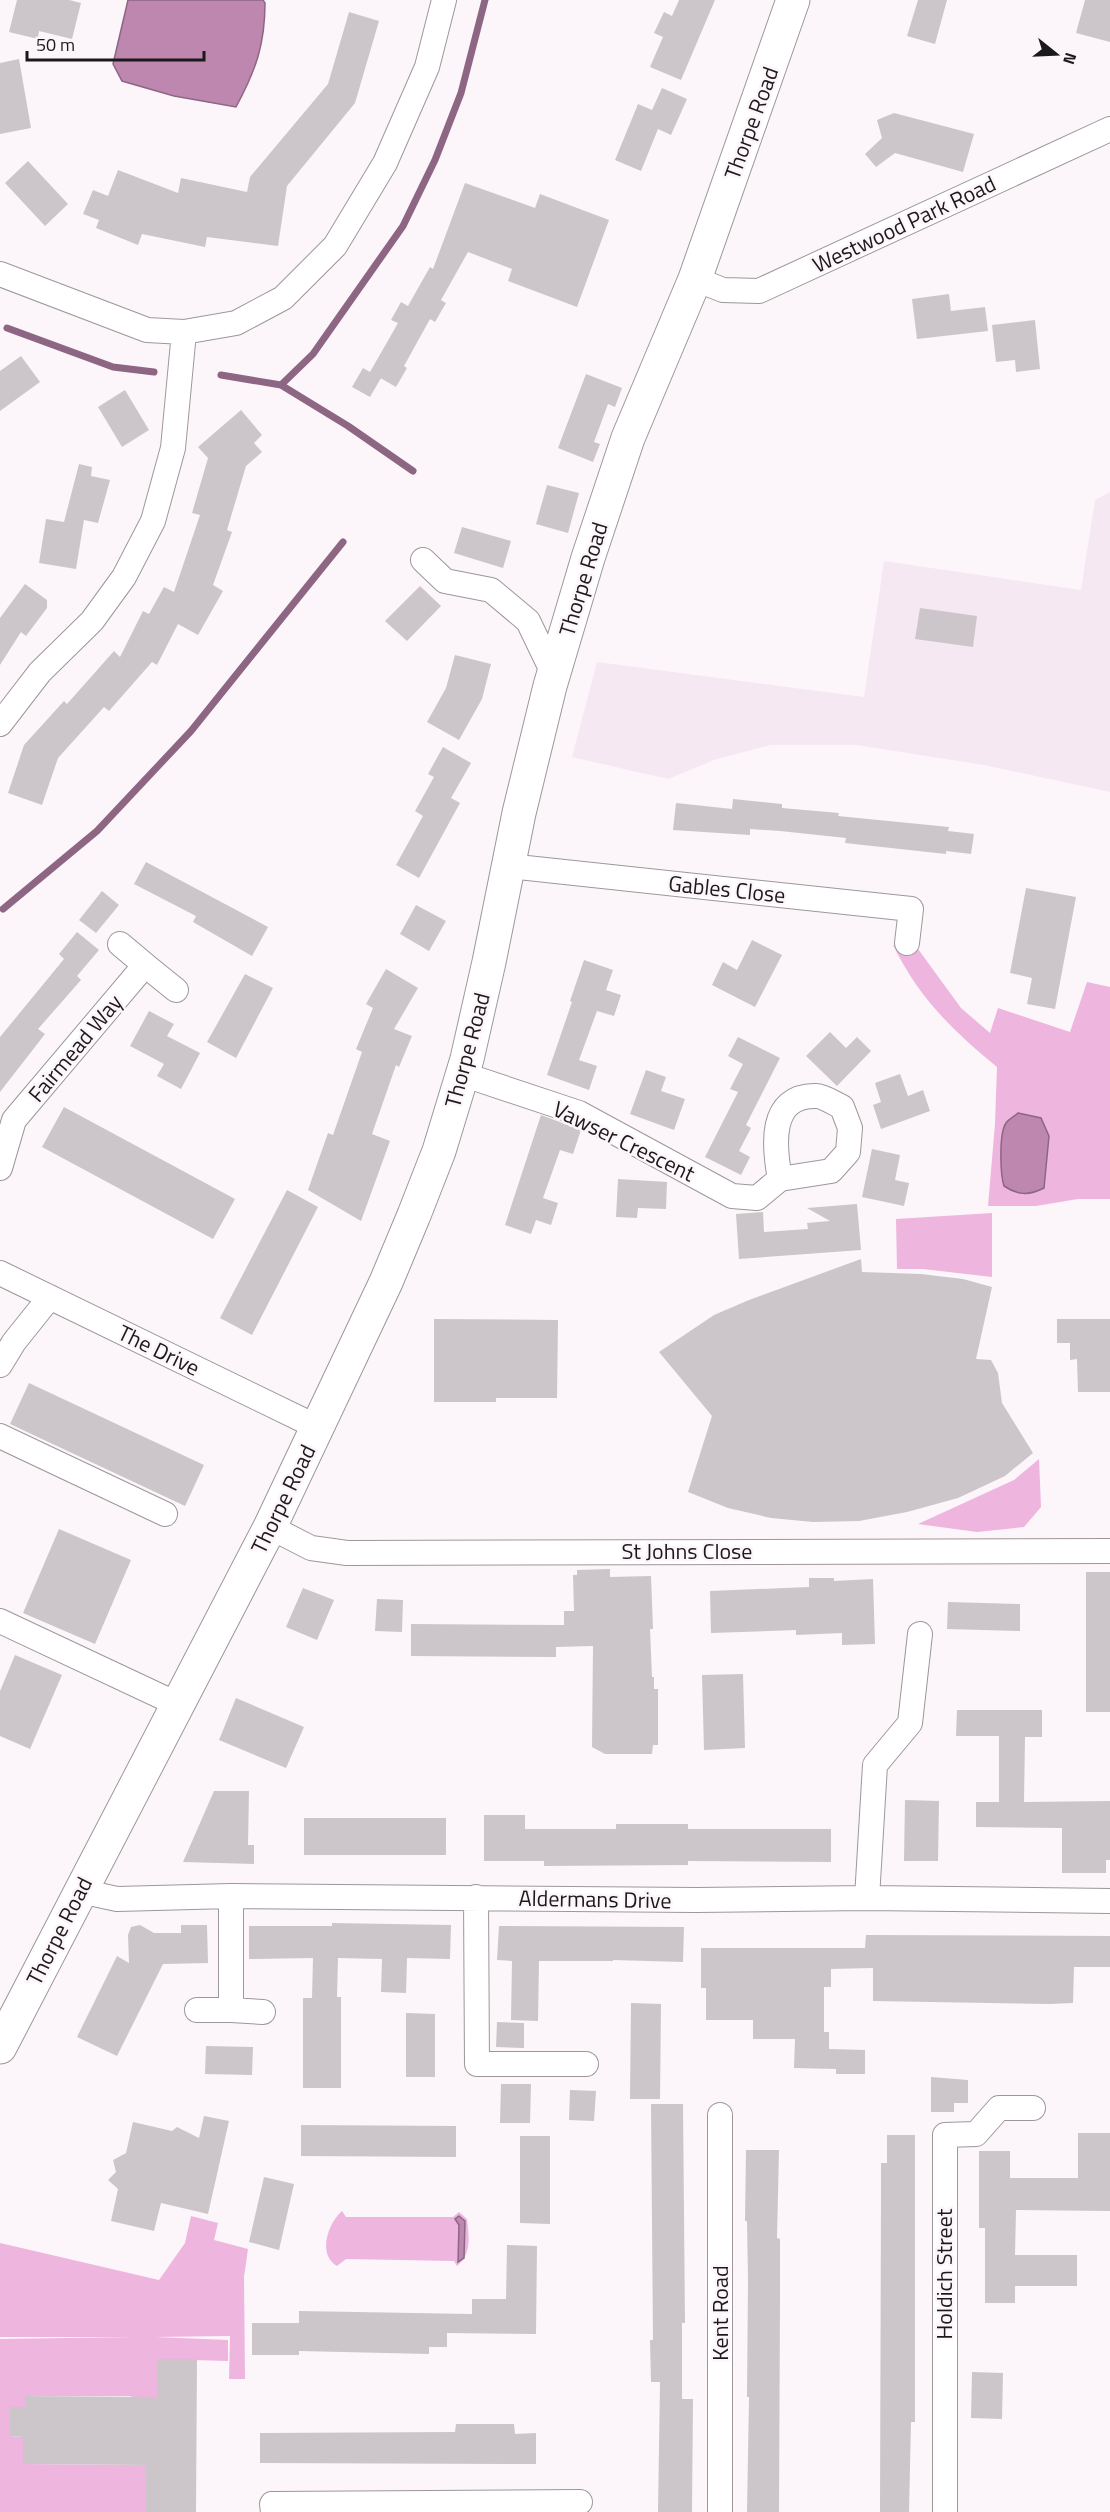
<svg xmlns="http://www.w3.org/2000/svg" width="1110" height="2512" font-family="'Titillium Web',sans-serif">
<style>
.built{fill:#f6e8f2}
.green{fill:#eeb5de}
.water{fill:#be87af;stroke:#8d6683;stroke-width:1.5}
.lines{fill:none;stroke-linecap:round;stroke-linejoin:round}
.stream{stroke:#8d6683;stroke-width:7}
.building{fill:#ccc6ca}
.minor-casing{stroke:#9d979b;stroke-width:26}
.primary-casing{stroke:#9d979b;stroke-width:35}
.minor{stroke:#fff;stroke-width:24}
.primary{stroke:#fff;stroke-width:33}
.labels{text-anchor:middle;dominant-baseline:central;stroke-width:5;stroke-linejoin:round;paint-order:stroke}
.street-label{font-size:22px;fill:#1c191b;stroke:#fcf5fa}
</style>
<rect width="100%" height="100%" fill="#fcf5fa"/>
<path class="built" d="M 1110,492 L 1110,792 L 984,765 L 856,745 L 770,745 L 714,760 L 668,779 L 572,757 L 597,662 L 864,697 L 884,561 L 1081,590 L 1095,500 Z"/>
<path class="green" d="M 893,945 L 918,949 L 961,1008 L 990,1033 L 998,1008 L 1070,1032 L 1087,982 L 1110,987 L 1110,1199 L 1078,1199 L 1036,1206 L 988,1206 L 995,1124 L 997,1067 C 952,1030 919,998 893,945 Z
M 992,1213 L 992,1277 L 923,1269 L 897,1269 L 896,1219 Z
M 1039,1459 L 1041,1507 L 1024,1527 L 977,1532 L 918,1524 L 1014,1480 Z
M 342,2211 L 346,2217 L 453,2217 L 459,2212 L 467,2219 C 469,2236 472,2254 457,2266 L 454,2261 L 346,2259 L 337,2266 C 317,2255 328,2223 342,2211 Z
M 191,2216 L 218,2223 L 214,2240 L 248,2249 L 244,2277 L 245,2379 L 229,2379 L 230,2336 L 155,2337 L 228,2340 L 228,2361 L 158,2359 L 157,2406 L 130,2396 L 25,2396 L 25,2407 L 10,2407 L 10,2436 L 23,2437 L 23,2464 L 146,2465 L 146,2512 L 0,2512 L 0,2339 L 135,2337 L 0,2337 L 0,2243 L 159,2280 L 185,2243 Z"/>
<path class="water" d="M 128,0 L 263,0 L 265,3 C 265,44 256,70 236,107 L 174,96 L 122,81 L 113,64 Z
M 1018,1113 L 1041,1118 L 1049,1136 L 1044,1188 C 1028,1196 1018,1195 1004,1186 C 1000,1173 999,1133 1006,1123 C 1009,1119 1015,1116 1018,1113 Z
M 459,2216 L 465,2221 L 464,2258 L 458,2262 L 459,2225 L 455,2219 Z"/>
<g class="lines">
<path class="stream" d="M 7,328 L 113,367 L 154,372
M 221,375 L 281,385 L 313,354 L 403,226 L 435,160 L 461,93 L 485,0
M 281,385 L 348,426 L 413,471
M 3,909 L 97,831 L 191,731 L 343,542"/>
</g>
<path class="building" d="M 17,0 L 69,0 L 81,3 L 72,39 L 39,31 L 38,39 L 9,32 Z
M 679,0 L 715,0 L 681,80 L 650,67 L 663,37 L 654,33 L 664,12 L 672,16 Z
M 918,0 L 947,0 L 935,44 L 907,36 Z
M 1085,0 L 1110,0 L 1110,42 L 1076,33 Z
M 349,12 L 379,21 L 355,103 L 287,186 L 278,246 L 207,237 L 205,247 L 142,234 L 138,245 L 96,228 L 99,220 L 83,214 L 93,190 L 108,196 L 118,170 L 178,193 L 181,178 L 247,192 L 250,177 L 328,84 Z
M 19,59 L 31,128 L 0,134 L 0,63 Z
M 662,88 L 687,99 L 671,135 L 658,129 L 641,171 L 615,160 L 638,104 L 652,110 Z
M 894,113 L 974,134 L 963,172 L 895,153 L 876,167 L 865,154 L 882,138 L 877,120 Z
M 28,161 L 68,204 L 45,226 L 5,183 Z
M 465,183 L 535,208 L 540,194 L 609,220 L 577,307 L 508,281 L 512,269 L 468,252 L 441,300 L 446,303 L 435,322 L 430,319 L 404,366 L 407,368 L 396,387 L 370,372 L 398,323 L 391,320 L 401,302 L 408,306 L 430,267 L 433,269 Z
M 949,294 L 951,311 L 985,307 L 988,331 L 917,339 L 912,299 Z
M 1035,320 L 1040,369 L 1016,372 L 1015,360 L 996,362 L 992,325 Z
M 21,356 L 40,382 L 0,411 L 0,371 Z
M 363,368 L 381,378 L 370,397 L 352,387 Z
M 586,374 L 622,388 L 615,407 L 608,404 L 594,442 L 600,444 L 593,462 L 558,448 Z
M 125,390 L 149,430 L 122,447 L 98,407 Z
M 241,410 L 262,435 L 254,443 L 262,452 L 246,466 L 227,530 L 232,532 L 213,585 L 223,591 L 198,635 L 178,624 L 157,665 L 152,662 L 109,711 L 104,707 L 58,758 L 42,805 L 8,793 L 24,745 L 64,701 L 67,704 L 114,651 L 120,657 L 143,611 L 149,614 L 164,587 L 174,592 L 200,515 L 192,513 L 208,458 L 198,447 Z
M 79,464 L 92,467 L 91,476 L 110,480 L 98,523 L 84,520 L 76,569 L 39,563 L 46,519 L 64,522 Z
M 547,485 L 579,493 L 568,533 L 536,524 Z
M 462,527 L 511,541 L 503,568 L 454,553 Z
M 25,584 L 47,600 L 47,608 L 26,636 L 21,632 L 0,665 L 0,618 Z
M 420,586 L 441,606 L 407,641 L 385,621 Z
M 920,608 L 977,616 L 973,647 L 915,639 Z
M 455,655 L 491,664 L 482,699 L 459,740 L 427,722 L 446,688 Z
M 443,747 L 471,763 L 451,798 L 460,803 L 419,878 L 396,865 L 423,816 L 415,811 L 434,777 L 428,774 Z
M 733,799 L 782,804 L 782,808 L 839,813 L 838,816 L 949,827 L 948,831 L 974,834 L 971,854 L 946,851 L 946,854 L 845,843 L 846,838 L 780,831 L 750,829 L 750,835 L 673,830 L 676,803 L 732,809 Z
M 146,862 L 268,927 L 252,956 L 193,922 L 196,916 L 134,884 Z
M 1026,888 L 1076,897 L 1055,1009 L 1027,1004 L 1032,978 L 1010,973 Z
M 102,891 L 119,905 L 96,933 L 79,920 Z
M 416,905 L 446,921 L 429,951 L 400,934 Z
M 77,932 L 99,950 L 77,976 L 81,980 L 38,1029 L 45,1034 L 0,1092 L 0,1037 L 64,959 L 59,954 Z
M 752,940 L 782,955 L 755,1007 L 712,985 L 723,962 L 737,970 Z
M 584,960 L 613,970 L 606,990 L 621,995 L 614,1016 L 597,1011 L 579,1060 L 597,1066 L 589,1090 L 547,1075 L 572,1002 L 570,1001 Z
M 386,969 L 418,988 L 394,1029 L 412,1036 L 399,1067 L 396,1065 L 372,1134 L 390,1141 L 361,1221 L 308,1190 L 328,1133 L 333,1135 L 362,1052 L 356,1049 L 373,1008 L 366,1004 Z
M 245,974 L 273,988 L 236,1058 L 207,1042 Z
M 149,1011 L 174,1024 L 167,1036 L 200,1053 L 181,1089 L 157,1076 L 164,1064 L 130,1046 Z
M 830,1032 L 846,1048 L 857,1037 L 871,1051 L 837,1086 L 806,1056 Z
M 738,1037 L 780,1058 L 746,1125 L 751,1128 L 739,1151 L 750,1157 L 741,1175 L 705,1157 L 738,1092 L 730,1089 L 743,1064 L 728,1056 Z
M 646,1070 L 666,1077 L 661,1091 L 685,1099 L 674,1130 L 630,1114 Z
M 900,1074 L 908,1096 L 923,1090 L 930,1111 L 881,1129 L 873,1105 L 881,1102 L 875,1083 Z
M 64,1107 L 235,1199 L 213,1239 L 42,1147 Z
M 541,1115 L 581,1130 L 573,1154 L 560,1150 L 543,1198 L 558,1203 L 551,1225 L 536,1220 L 531,1234 L 505,1225 Z
M 872,1149 L 900,1155 L 895,1180 L 909,1183 L 904,1206 L 862,1197 Z
M 618,1179 L 667,1182 L 666,1209 L 638,1208 L 637,1218 L 616,1217 Z
M 287,1190 L 318,1207 L 252,1335 L 220,1318 Z
M 857,1204 L 861,1250 L 739,1259 L 736,1214 L 763,1212 L 764,1232 L 808,1229 L 807,1223 L 830,1221 L 807,1208 Z
M 861,1259 L 862,1272 L 921,1274 L 963,1279 L 992,1287 L 976,1359 L 991,1360 L 998,1373 L 1002,1403 L 1033,1453 L 1005,1476 L 958,1498 L 907,1512 L 859,1521 L 813,1522 L 771,1518 L 728,1508 L 688,1492 L 712,1416 L 659,1352 L 714,1315 L 749,1300 Z
M 434,1319 L 558,1320 L 557,1398 L 496,1398 L 496,1402 L 434,1402 Z
M 1057,1319 L 1110,1319 L 1110,1392 L 1078,1392 L 1077,1359 L 1070,1360 L 1070,1343 L 1057,1343 Z
M 29,1383 L 204,1465 L 185,1506 L 10,1424 Z
M 59,1529 L 131,1560 L 95,1644 L 23,1613 Z
M 610,1569 L 610,1577 L 651,1576 L 653,1629 L 650,1629 L 652,1677 L 654,1677 L 654,1689 L 658,1689 L 658,1745 L 653,1745 L 652,1754 L 605,1754 L 592,1747 L 593,1646 L 556,1647 L 556,1657 L 411,1656 L 411,1624 L 564,1625 L 564,1611 L 574,1611 L 573,1575 L 577,1575 L 577,1570 Z
M 1086,1572 L 1110,1572 L 1110,1712 L 1086,1712 Z
M 809,1578 L 834,1578 L 834,1581 L 873,1579 L 875,1644 L 842,1645 L 842,1633 L 796,1635 L 796,1630 L 711,1633 L 710,1591 L 809,1587 Z
M 303,1588 L 334,1600 L 317,1640 L 286,1627 Z
M 377,1599 L 403,1600 L 402,1632 L 375,1631 Z
M 948,1602 L 1020,1604 L 1020,1631 L 947,1629 Z
M 15,1655 L 62,1675 L 30,1749 L 0,1736 L 0,1691 Z
M 743,1674 L 745,1748 L 704,1750 L 702,1675 Z
M 236,1698 L 304,1727 L 286,1768 L 219,1740 Z
M 957,1710 L 1042,1710 L 1042,1737 L 1025,1737 L 1024,1802 L 1110,1801 L 1110,1860 L 1106,1860 L 1106,1873 L 1062,1873 L 1062,1828 L 976,1827 L 976,1802 L 999,1802 L 999,1736 L 956,1736 Z
M 214,1791 L 249,1791 L 248,1845 L 254,1845 L 254,1864 L 183,1862 Z
M 905,1800 L 939,1801 L 938,1861 L 904,1861 Z
M 484,1815 L 525,1815 L 525,1829 L 616,1829 L 616,1824 L 688,1824 L 688,1829 L 831,1829 L 831,1862 L 688,1861 L 688,1865 L 544,1866 L 544,1861 L 484,1861 Z
M 304,1818 L 446,1818 L 446,1855 L 304,1855 Z
M 332,1923 L 451,1925 L 450,1959 L 407,1958 L 406,1993 L 381,1992 L 382,1959 L 338,1958 L 337,1997 L 341,1997 L 341,2088 L 303,2088 L 303,1998 L 312,1998 L 313,1958 L 249,1959 L 249,1926 L 332,1926 Z
M 140,1925 L 154,1933 L 181,1933 L 181,1925 L 207,1925 L 208,1963 L 163,1964 L 117,2056 L 77,2037 L 117,1956 L 129,1963 L 128,1935 L 131,1927 Z
M 499,1926 L 684,1927 L 683,1962 L 613,1960 L 613,1961 L 539,1961 L 538,2021 L 511,2020 L 512,1961 L 497,1960 Z
M 866,1935 L 1110,1936 L 1110,1967 L 1074,1967 L 1073,2003 L 1050,2004 L 873,2001 L 873,1968 L 831,1969 L 831,1987 L 824,1987 L 824,2032 L 829,2032 L 829,2049 L 865,2050 L 865,2074 L 836,2074 L 836,2069 L 794,2068 L 795,2039 L 753,2039 L 753,2020 L 706,2020 L 706,1988 L 701,1988 L 701,1948 L 865,1948 Z
M 631,2003 L 661,2004 L 660,2099 L 630,2099 Z
M 406,2013 L 435,2014 L 435,2077 L 406,2077 Z
M 497,2022 L 524,2023 L 524,2048 L 496,2047 Z
M 206,2046 L 253,2047 L 252,2075 L 205,2074 Z
M 931,2077 L 968,2080 L 968,2103 L 954,2103 L 954,2112 L 931,2112 Z
M 501,2084 L 531,2084 L 530,2123 L 500,2123 Z
M 570,2090 L 596,2091 L 594,2121 L 569,2120 Z
M 651,2104 L 683,2104 L 685,2323 L 682,2323 L 682,2399 L 693,2399 L 692,2512 L 658,2512 L 660,2382 L 651,2382 L 650,2340 L 653,2340 Z
M 204,2116 L 229,2121 L 208,2214 L 161,2203 L 154,2231 L 111,2221 L 118,2189 L 108,2180 L 116,2172 L 113,2160 L 126,2153 L 133,2122 L 172,2131 L 177,2127 L 199,2138 Z
M 301,2125 L 456,2126 L 456,2157 L 301,2156 Z
M 1078,2133 L 1110,2133 L 1110,2211 L 1016,2210 L 1015,2255 L 1077,2255 L 1077,2286 L 1015,2286 L 1015,2303 L 985,2303 L 985,2228 L 979,2228 L 979,2151 L 1010,2151 L 1010,2178 L 1078,2178 Z
M 887,2135 L 915,2135 L 915,2422 L 911,2422 L 909,2512 L 880,2512 L 881,2195 L 881,2163 L 887,2163 Z
M 520,2136 L 550,2136 L 550,2224 L 520,2223 Z
M 746,2150 L 779,2150 L 777,2238 L 780,2239 L 780,2296 L 779,2512 L 747,2512 L 749,2397 L 747,2397 L 748,2280 L 747,2221 L 745,2221 Z
M 264,2177 L 294,2184 L 279,2250 L 249,2242 Z
M 507,2245 L 537,2246 L 536,2334 L 447,2333 L 447,2347 L 429,2347 L 429,2354 L 299,2351 L 299,2355 L 252,2355 L 252,2323 L 299,2323 L 299,2311 L 472,2314 L 472,2299 L 506,2299 Z
M 157,2359 L 197,2359 L 196,2512 L 146,2512 L 146,2465 L 23,2464 L 23,2437 L 10,2436 L 10,2407 L 25,2407 L 25,2396 L 157,2397 Z
M 972,2372 L 1003,2373 L 1002,2419 L 971,2418 Z
M 456,2424 L 514,2424 L 515,2434 L 536,2433 L 536,2464 L 260,2463 L 260,2433 L 455,2432 Z"/>
<g class="lines">
<g class="minor-casing">
<path id="minor" d="M 0,274 L 147,330 L 184,332 L 236,323 L 283,298 L 335,246 L 385,163 L 427,67 L 444,0
M 695,279 L 723,290 L 759,291 L 1110,129
M 423,560 L 445,581 L 491,590 L 528,621 L 554,675
M 0,724 L 40,672 L 92,621 L 124,577 L 153,521 L 173,448 L 184,332
M 508,866 L 911,909 L 907,943
M 120,944 L 145,965
M 462,1074 L 579,1113 L 732,1196 L 757,1198 L 780,1179 L 831,1171 L 848,1152 L 850,1128 L 842,1107 C 835,1104 824,1096 816,1096 C 768,1095 774,1147 780,1179
M 0,1168 L 14,1120 L 145,965 L 176,990
M 0,1273 L 317,1427
M 0,1365 L 14,1342 L 50,1297
M 0,1436 L 165,1514
M 270,1527 L 311,1548 L 347,1553 L 1110,1551
M 0,1621 L 179,1705
M 80,1891 L 117,1899 L 231,1896 L 696,1900 L 867,1898 L 1110,1901
M 231,1896 L 231,2010 L 263,2012
M 476,1897 L 477,2064 L 586,2064
M 867,1898 L 875,1765 L 910,1723 L 920,1634
M 197,2010 L 231,2010
M 720,2115 L 720,2512
M 273,2512 L 272,2504 L 580,2502
M 945,2512 L 945,2135 L 976,2134 L 999,2108 L 1033,2108"/>
</g>
<g class="primary-casing">
<path id="primary" d="M 0,2047 L 270,1527 L 386,1282 L 414,1215 L 439,1151 L 467,1059 L 489,962 L 519,813 L 550,686 L 588,558 L 628,438 L 695,279 L 793,0"/>
</g>
<use href="#minor" class="minor"/>
<use href="#primary" class="primary"/>
</g>
<g class="labels">
<g class="street-label">
<text transform="translate(751 123) rotate(-70)">Thorpe Road</text>
<text transform="translate(904 224) rotate(-25)">Westwood Park Road</text>
<text transform="translate(583 579) rotate(-73)">Thorpe Road</text>
<text transform="translate(727 889) rotate(6)">Gables Close</text>
<text transform="translate(75 1048) rotate(-50)">Fairmead Way</text>
<text transform="translate(467 1050) rotate(-75)">Thorpe Road</text>
<text transform="translate(624 1141) rotate(26)">Vawser Crescent</text>
<text transform="translate(159 1350) rotate(26)">The Drive</text>
<text transform="translate(283 1499) rotate(-64)">Thorpe Road</text>
<text x="687" y="1551">St Johns Close</text>
<text transform="translate(595 1899) rotate(1)">Aldermans Drive</text>
<text transform="translate(59 1931) rotate(-63)">Thorpe Road</text>
<text transform="translate(944 2274) rotate(-90)">Holdich Street</text>
<text transform="translate(720 2313) rotate(-90)">Kent Road</text>
</g>
</g>
<g transform="translate(1056 54) rotate(108)" stroke="#fcf5fa" stroke-width="4.5" paint-order="stroke">
<path d="M0-4.5L10 22L0 15L-10 22Z" fill="#1c191b"/>
<text y="-9" font-size="16" font-weight="bold" text-anchor="middle" fill="#1c191b">N</text>
</g>
<path d="M27 51v9h177v-9" fill="none" stroke="#1c191b" stroke-width="3"/>
<text x="36" y="51" font-size="18" fill="#1c191b" stroke="#fcf5fa" stroke-width="4.5" paint-order="stroke">50 m</text>
</svg>
